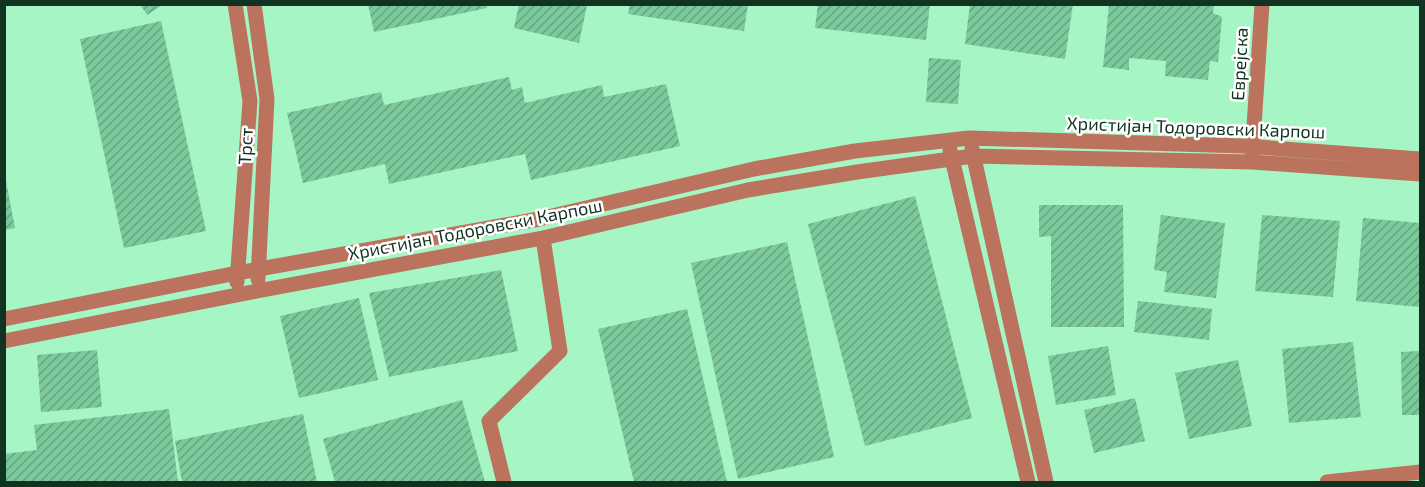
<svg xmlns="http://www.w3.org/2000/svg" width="1425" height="487" font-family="'Exo 2',sans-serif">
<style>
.building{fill:url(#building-hatch)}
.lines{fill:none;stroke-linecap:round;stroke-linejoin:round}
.minor{stroke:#bb735e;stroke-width:15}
.labels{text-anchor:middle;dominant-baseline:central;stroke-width:5;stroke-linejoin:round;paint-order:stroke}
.street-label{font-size:18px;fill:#123321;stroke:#fff}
</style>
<defs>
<pattern id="building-hatch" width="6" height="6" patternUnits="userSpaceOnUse" patternTransform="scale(1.5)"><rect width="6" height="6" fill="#7cc99c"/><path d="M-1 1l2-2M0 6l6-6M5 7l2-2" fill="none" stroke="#64a47f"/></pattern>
</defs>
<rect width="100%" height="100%" fill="#a6f5c5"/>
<path class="building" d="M 140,4 L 164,4 L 147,15 Z
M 368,4 L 486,4 L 487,8 L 374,32 Z
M 519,4 L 587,5 L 579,43 L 514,28 Z
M 630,4 L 748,4 L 744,31 L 628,14 Z
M 818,4 L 930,4 L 926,40 L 815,28 Z
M 970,4 L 1073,4 L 1065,59 L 965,44 Z
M 1109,4 L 1214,4 L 1213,13 L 1222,17 L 1218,62 L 1210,61 L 1208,80 L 1165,76 L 1166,61 L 1129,58 L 1129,70 L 1103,67 Z
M 161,21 L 206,231 L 124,248 L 80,39 Z
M 929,58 L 961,60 L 958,104 L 926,102 Z
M 509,77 L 512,90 L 522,87 L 525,103 L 602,85 L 604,97 L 666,84 L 680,146 L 531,180 L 525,154 L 389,184 L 385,164 L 303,183 L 287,113 L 381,92 L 384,105 Z
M 4,181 L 6,181 L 15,228 L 4,230 Z
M 915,196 L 972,418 L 865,446 L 808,224 Z
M 1039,205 L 1123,205 L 1124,327 L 1051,327 L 1051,236 L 1039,237 Z
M 1161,215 L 1225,223 L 1216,298 L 1164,292 L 1167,272 L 1154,270 Z
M 1262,215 L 1340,221 L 1333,297 L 1255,291 Z
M 1363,218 L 1420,223 L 1420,307 L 1356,301 Z
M 787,242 L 834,457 L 738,479 L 691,263 Z
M 501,270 L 518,351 L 389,377 L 369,293 Z
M 359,298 L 378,380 L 299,398 L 280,316 Z
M 1138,301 L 1212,309 L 1209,340 L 1134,332 Z
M 687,309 L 727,482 L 634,482 L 598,329 Z
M 1353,342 L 1361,417 L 1289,423 L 1282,349 Z
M 1108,346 L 1116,395 L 1056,405 L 1048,356 Z
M 97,350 L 102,407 L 41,412 L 37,355 Z
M 1420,351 L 1420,415 L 1402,415 L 1401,352 Z
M 1238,360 L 1252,426 L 1189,439 L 1175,373 Z
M 1135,398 L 1145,441 L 1094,453 L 1084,410 Z
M 462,400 L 485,482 L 335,482 L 323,439 Z
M 169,409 L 178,482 L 4,482 L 4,454 L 37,450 L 34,425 Z
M 303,414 L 317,482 L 182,482 L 175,441 Z"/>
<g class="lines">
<path class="minor" d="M 235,4 L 250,101 L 237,282
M 254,4 L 267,99 L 258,279
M 972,149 L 1046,482
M 950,150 L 1028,482
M 1252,157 L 1262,4
M 4,319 L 237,273 L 539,219 L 754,169 L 855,151 L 969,138 L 1244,146 L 1420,159
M 4,341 L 257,291 L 543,238 L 748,190 L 857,172 L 973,156 L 1252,162 L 1420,174
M 504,482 L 489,421 L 560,351 L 543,238
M 1327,482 L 1420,472"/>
</g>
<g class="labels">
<g class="street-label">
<text transform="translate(1239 64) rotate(-87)">Еврејска</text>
<text transform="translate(1196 127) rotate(2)">Христијан Тодоровски Карпош</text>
<text transform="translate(245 146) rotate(-87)">Трст</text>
<text transform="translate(475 229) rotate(-11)">Христијан Тодоровски Карпош</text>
</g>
</g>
<rect width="1425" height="487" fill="none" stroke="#123321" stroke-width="12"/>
</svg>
